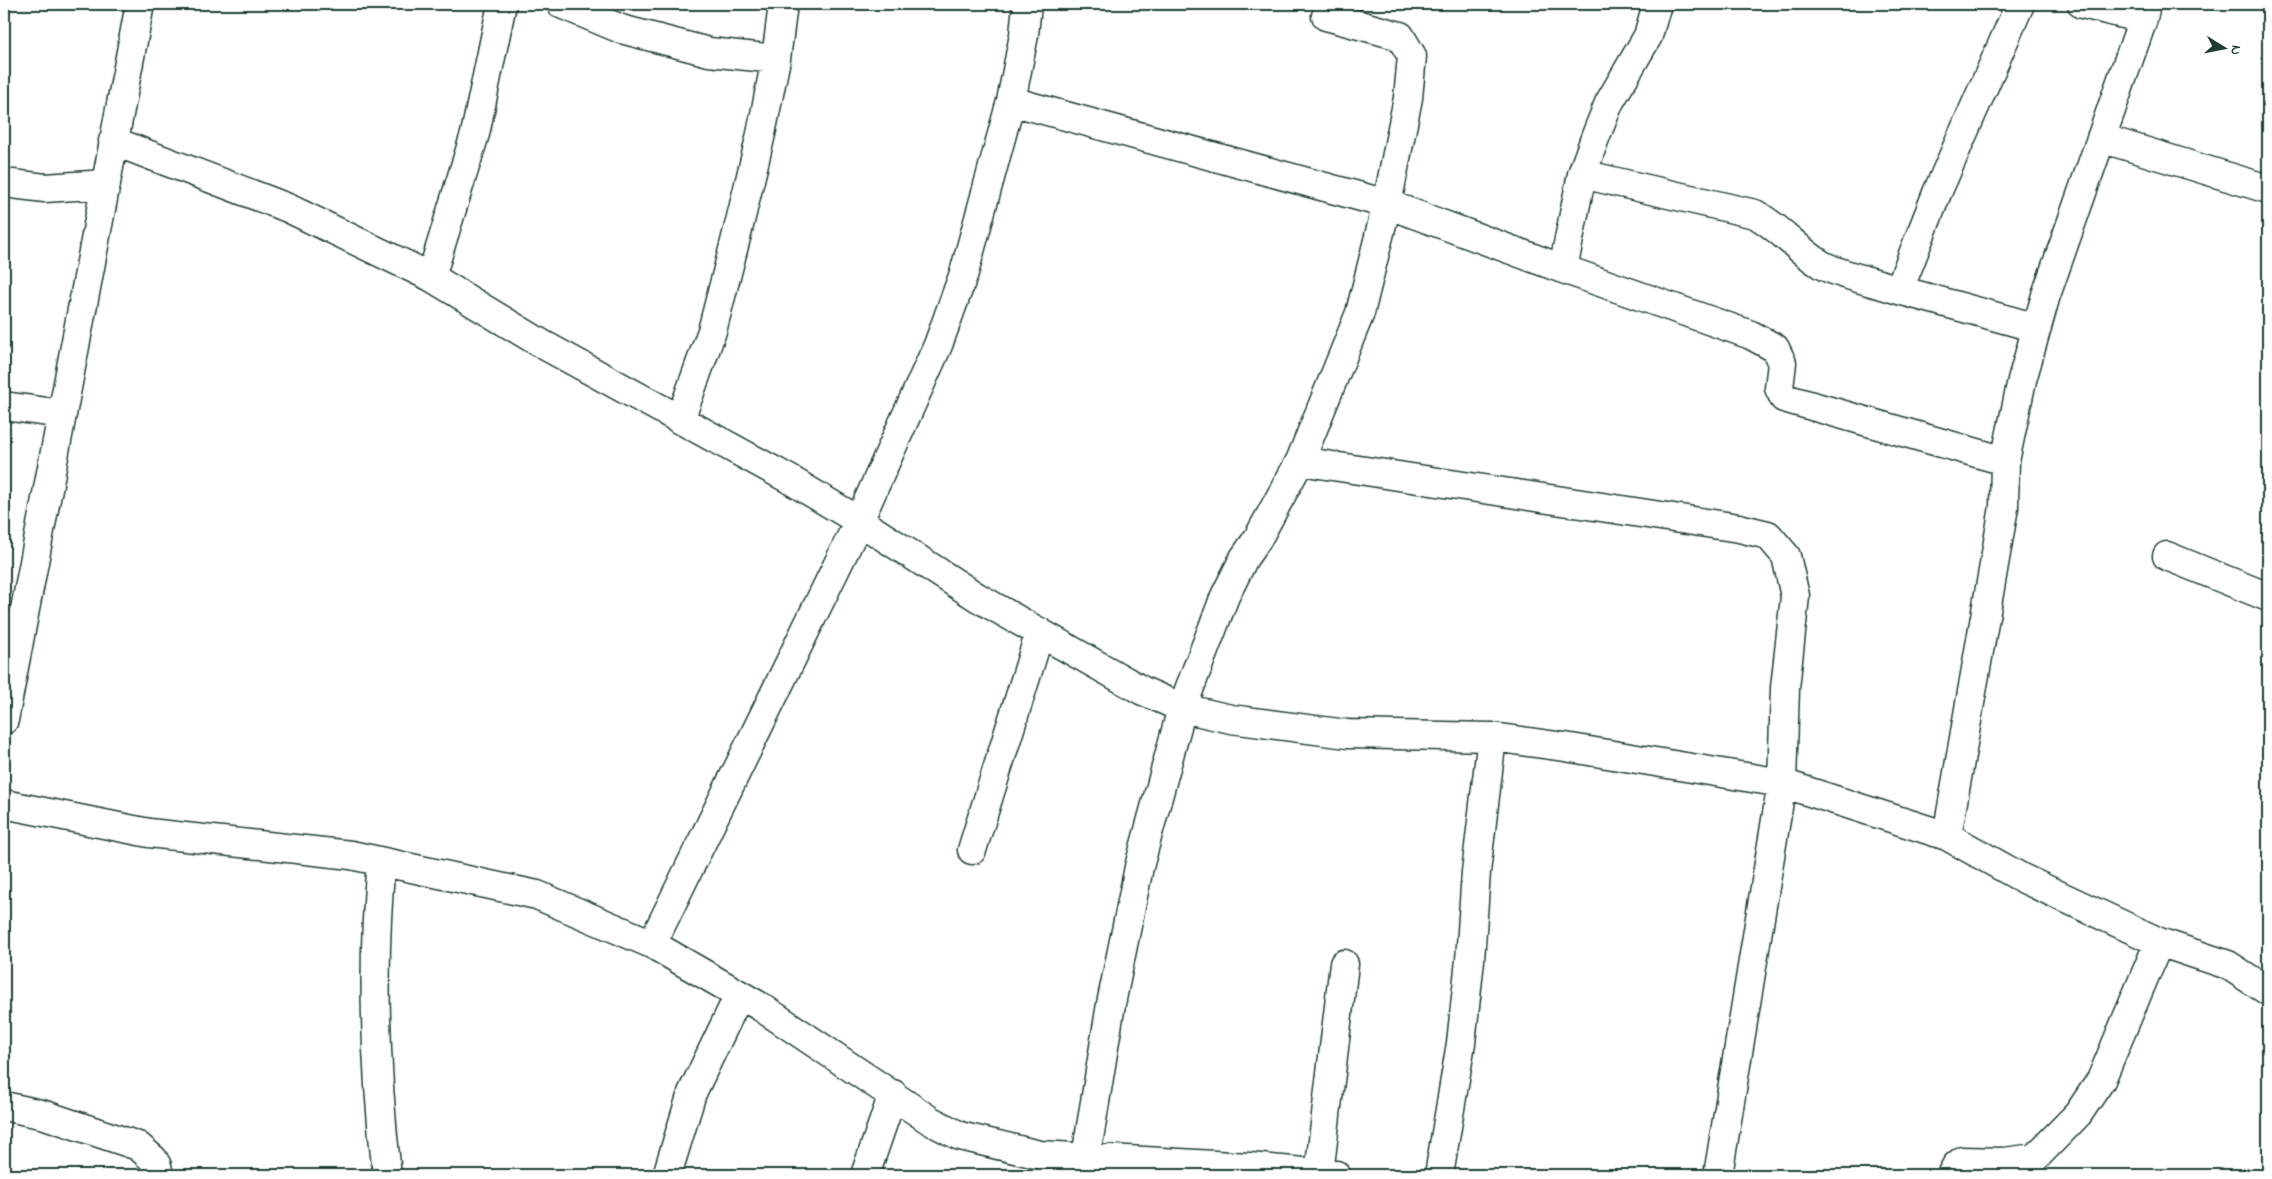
<svg xmlns="http://www.w3.org/2000/svg" width="2272" height="1179" font-family="'Indie Flower',sans-serif">
<style>
.lines{fill:none;stroke-linecap:round;stroke-linejoin:round}
.minor-casing{stroke:#1f3d34;stroke-width:31}
.minor{stroke:#fff;stroke-width:28}
</style>
<rect width="100%" height="100%" fill="#fff"/>
<filter id="ink" filterUnits="userSpaceOnUse"><feTurbulence type="fractalNoise" baseFrequency=".02" numOctaves="2"/><feDisplacementMap in="SourceGraphic" scale="10" xChannelSelector="R" yChannelSelector="G"/><feConvolveMatrix kernelMatrix="1 2 1 2 8 2 1 2 1" color-interpolation-filters="sRGB"/></filter>
<g filter="url(#ink)">
<g class="lines">
<g class="minor-casing">
<path id="minor" d="M 561,4 L 621,29 L 709,52 L 776,59
M 2082,4 L 2143,19
M 1011,101 L 1387,204 L 1408,98 L 1412,56 L 1400,36 L 1326,16
M 2101,138 L 2268,189
M 113,141 L 288,208 L 431,277 L 542,344 L 789,479 L 859,521 L 977,597 L 1143,691 L 1182,708 L 1231,719 L 1347,734 L 1492,737 L 1565,747 L 1782,783 L 1947,836 L 2022,878 L 2159,942 L 2228,965 L 2268,991
M 1582,174 L 1755,214 C 1782,229 1797,250 1822,265 C 1840,275 1879,283 1899,290 L 1937,193 L 2020,4
M 4,183 L 45,188 L 106,184
M 1563,269 L 1751,335 L 1775,348 L 1782,363 L 1779,388 L 1784,398 L 2005,461
M 431,277 L 475,134 L 502,4
M 1899,290 L 2037,328
M 4,406 L 62,414
M 680,420 L 712,331 L 737,234 L 761,134 L 776,59 L 783,4
M 1300,461 L 1739,528 L 1768,535 L 1786,556 L 1795,596 L 1785,688 L 1782,783 L 1718,1175
M 2167,556 L 2268,597
M 4,720 L 140,4
M 4,804 L 149,833 L 351,855 L 537,895 L 652,944 L 761,1007 L 931,1121 L 960,1136 L 1040,1155 L 1249,1167 L 1336,1175
M 1947,836 L 2004,507 L 2005,461 L 2022,380 L 2046,295 L 2143,19 L 2146,4
M 972,850 L 1040,632
M 381,862 C 371,968 375,1069 387,1175
M 652,944 L 859,521 L 938,345 L 964,273 L 1011,101 L 1024,35 L 1027,4
M 4,1106 L 45,1115 L 138,1146 L 153,1159 L 157,1166 L 159,1175
M 1086,1157 L 1111,1004 L 1139,867 L 1182,708 L 1225,596 L 1244,558 L 1258,538 L 1300,461 L 1360,313 L 1387,204 L 1563,269 L 1582,174 L 1595,138 L 1609,103 L 1648,36 L 1657,4
M 1319,1174 L 1344,964
M 667,1175 L 692,1093 L 739,995
M 865,1175 L 893,1094
M 1439,1175 L 1461,1043 L 1470,960 L 1476,872 L 1492,737
M 1951,1175 L 1956,1166 L 1962,1161 L 2004,1162 L 2035,1158 L 2078,1114 L 2101,1080 L 2159,942"/>
</g>
<use href="#minor" class="minor"/>
</g>
</g>
<rect width="2272" height="1179" fill="none" stroke="#fff" stroke-width="20"/>
<rect x="10" y="10" width="2252" height="1159" fill="none" stroke="#1f3d34" stroke-width="2" filter="url(#ink)"/>
<g transform="translate(2224 48) rotate(100)" stroke="#ffffff" stroke-width="4" paint-order="stroke">
<path d="M0-4L9 19L0 12L-9 19Z" fill="#1f3d34"/>
<text y="-8" font-size="14" font-weight="bold" text-anchor="middle" fill="#1f3d34">N</text>
</g>
</svg>
